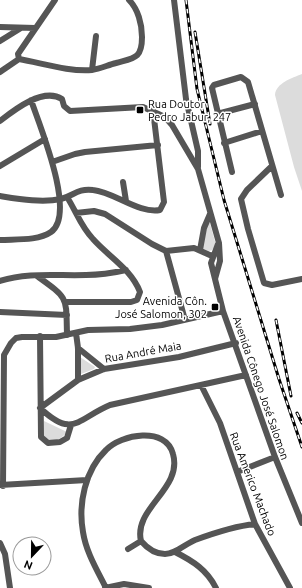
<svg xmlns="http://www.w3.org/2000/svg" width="302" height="588" font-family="Ubuntu,sans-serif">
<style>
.green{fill:#dcdcdc}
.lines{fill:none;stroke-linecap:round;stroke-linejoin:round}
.minor{stroke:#555;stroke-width:6}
.rail-casing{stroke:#000;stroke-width:3}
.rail{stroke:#fff;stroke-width:1.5;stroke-dasharray:4.5;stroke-linecap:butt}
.poi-dot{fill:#000;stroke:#fff;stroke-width:1.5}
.labels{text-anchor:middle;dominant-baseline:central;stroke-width:3;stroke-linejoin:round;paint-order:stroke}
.poi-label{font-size:11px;fill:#000;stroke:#fff;text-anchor:start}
.street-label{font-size:11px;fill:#000;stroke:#fff}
</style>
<rect width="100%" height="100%" fill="#fff"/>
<path class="green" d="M 302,74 L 302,191 L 294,167 L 275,95 C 276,83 292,78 302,74 Z
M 209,220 L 216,245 L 212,250 L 209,251 L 203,249 L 202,237 Z
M 80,357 L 95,367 L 94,369 L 81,374 Z
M 44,421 L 67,432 C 61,439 55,443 45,438 L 43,434 Z"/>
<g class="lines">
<path class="minor" d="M 174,0 L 186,99 L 198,151 L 198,167
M 0,27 L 35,28
M 0,41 L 21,28
M 19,59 C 42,63 69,72 92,70 C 100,69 108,65 116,63 C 134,58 142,59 142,37 C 142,24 138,9 129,0
M 92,70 L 96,36
M 0,72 L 19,59 L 18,54 L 55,0
M 217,114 L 255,104
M 0,121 C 14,110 43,87 62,99 L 64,106 L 70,111 L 143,107 L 165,117 L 172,125 L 198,169 L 219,243 L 220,261 L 215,279
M 224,143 L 262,131
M 52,162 L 75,154 L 85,152 L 158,145
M 0,166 L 45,139
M 272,166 L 247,190 L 241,199 L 248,229 L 264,283 L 272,285 L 302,279
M 232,172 L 212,88 L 214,85 L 241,77 L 248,82 L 281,195
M 123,182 L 126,201
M 0,196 C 19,199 42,203 61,199 C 73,196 78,188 93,190 C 114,192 139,214 160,210 L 164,202 L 153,110
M 76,213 L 94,211 L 105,214 L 152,244 L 166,251 L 194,248 L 212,256
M 0,240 C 16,239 38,241 51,232 C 77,214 39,124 31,100
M 218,244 L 211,263 L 223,311 L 275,457 L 302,523
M 200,250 L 204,228 L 210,214
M 166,251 L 185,320
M 37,276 C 69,299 66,296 67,335
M 0,281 C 27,272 58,276 86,275 C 99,275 113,273 126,270
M 67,302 L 131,302 L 137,300 L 140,292 C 131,269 109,257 93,239 C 81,227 76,211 67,197
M 0,312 L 67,315
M 76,333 L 78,348 L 78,380
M 40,336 L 41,437 L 48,443 L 60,442 L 67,438 L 71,425
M 78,348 L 104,369
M 201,385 L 220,423 L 255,524 L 290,588
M 40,408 C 73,439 77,419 110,405 L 246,375
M 40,408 L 78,380 L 104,369 L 179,357 L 236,343
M 237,472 L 275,457
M 0,485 L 87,480
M 3,486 L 4,355 L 11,343 L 16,338 L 22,337 L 56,337 L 88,330 L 130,329 L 162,325 L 223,311
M 0,543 L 5,554 L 10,588
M 128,549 L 141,541
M 175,552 C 193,561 207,570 216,588
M 105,588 L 124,584 L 149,588
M 106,588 C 97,570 86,552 83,532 C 78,504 85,470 106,450 C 121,434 166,426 173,454 C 183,489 133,508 141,541 C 147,548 155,554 165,554 C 176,554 185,544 195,540 C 214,533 235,526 255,524"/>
<g class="rail-casing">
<path id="rail" d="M 186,0 L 197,89 L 224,200 L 279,379 L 302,447
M 195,32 L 210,124
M 276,320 L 291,396
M 297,413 L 302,423"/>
</g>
<use href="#rail" class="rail"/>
</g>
<g class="poi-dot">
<rect x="136" y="106" width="8" height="8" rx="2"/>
<rect x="211" y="303" width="8" height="8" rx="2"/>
</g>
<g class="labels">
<g class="poi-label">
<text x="148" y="104">Rua Doutor<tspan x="148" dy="13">Pedro Jabur, 247</tspan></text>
<text x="207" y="301" text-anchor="end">Avenida Côn.<tspan x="207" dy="13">José Salomon, 302</tspan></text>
</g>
<g class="street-label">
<text transform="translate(143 352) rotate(-10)">Rua André Maia</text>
<text transform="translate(261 388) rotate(71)">Avenida Cônego José Salomon</text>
<text transform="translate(253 484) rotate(69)">Rua Americo Machado</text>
</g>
</g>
<g transform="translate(32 556) rotate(202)"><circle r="19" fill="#ffffff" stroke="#999999"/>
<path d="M0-3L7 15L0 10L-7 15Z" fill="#000000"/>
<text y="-6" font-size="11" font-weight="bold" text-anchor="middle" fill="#000000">N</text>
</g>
</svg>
